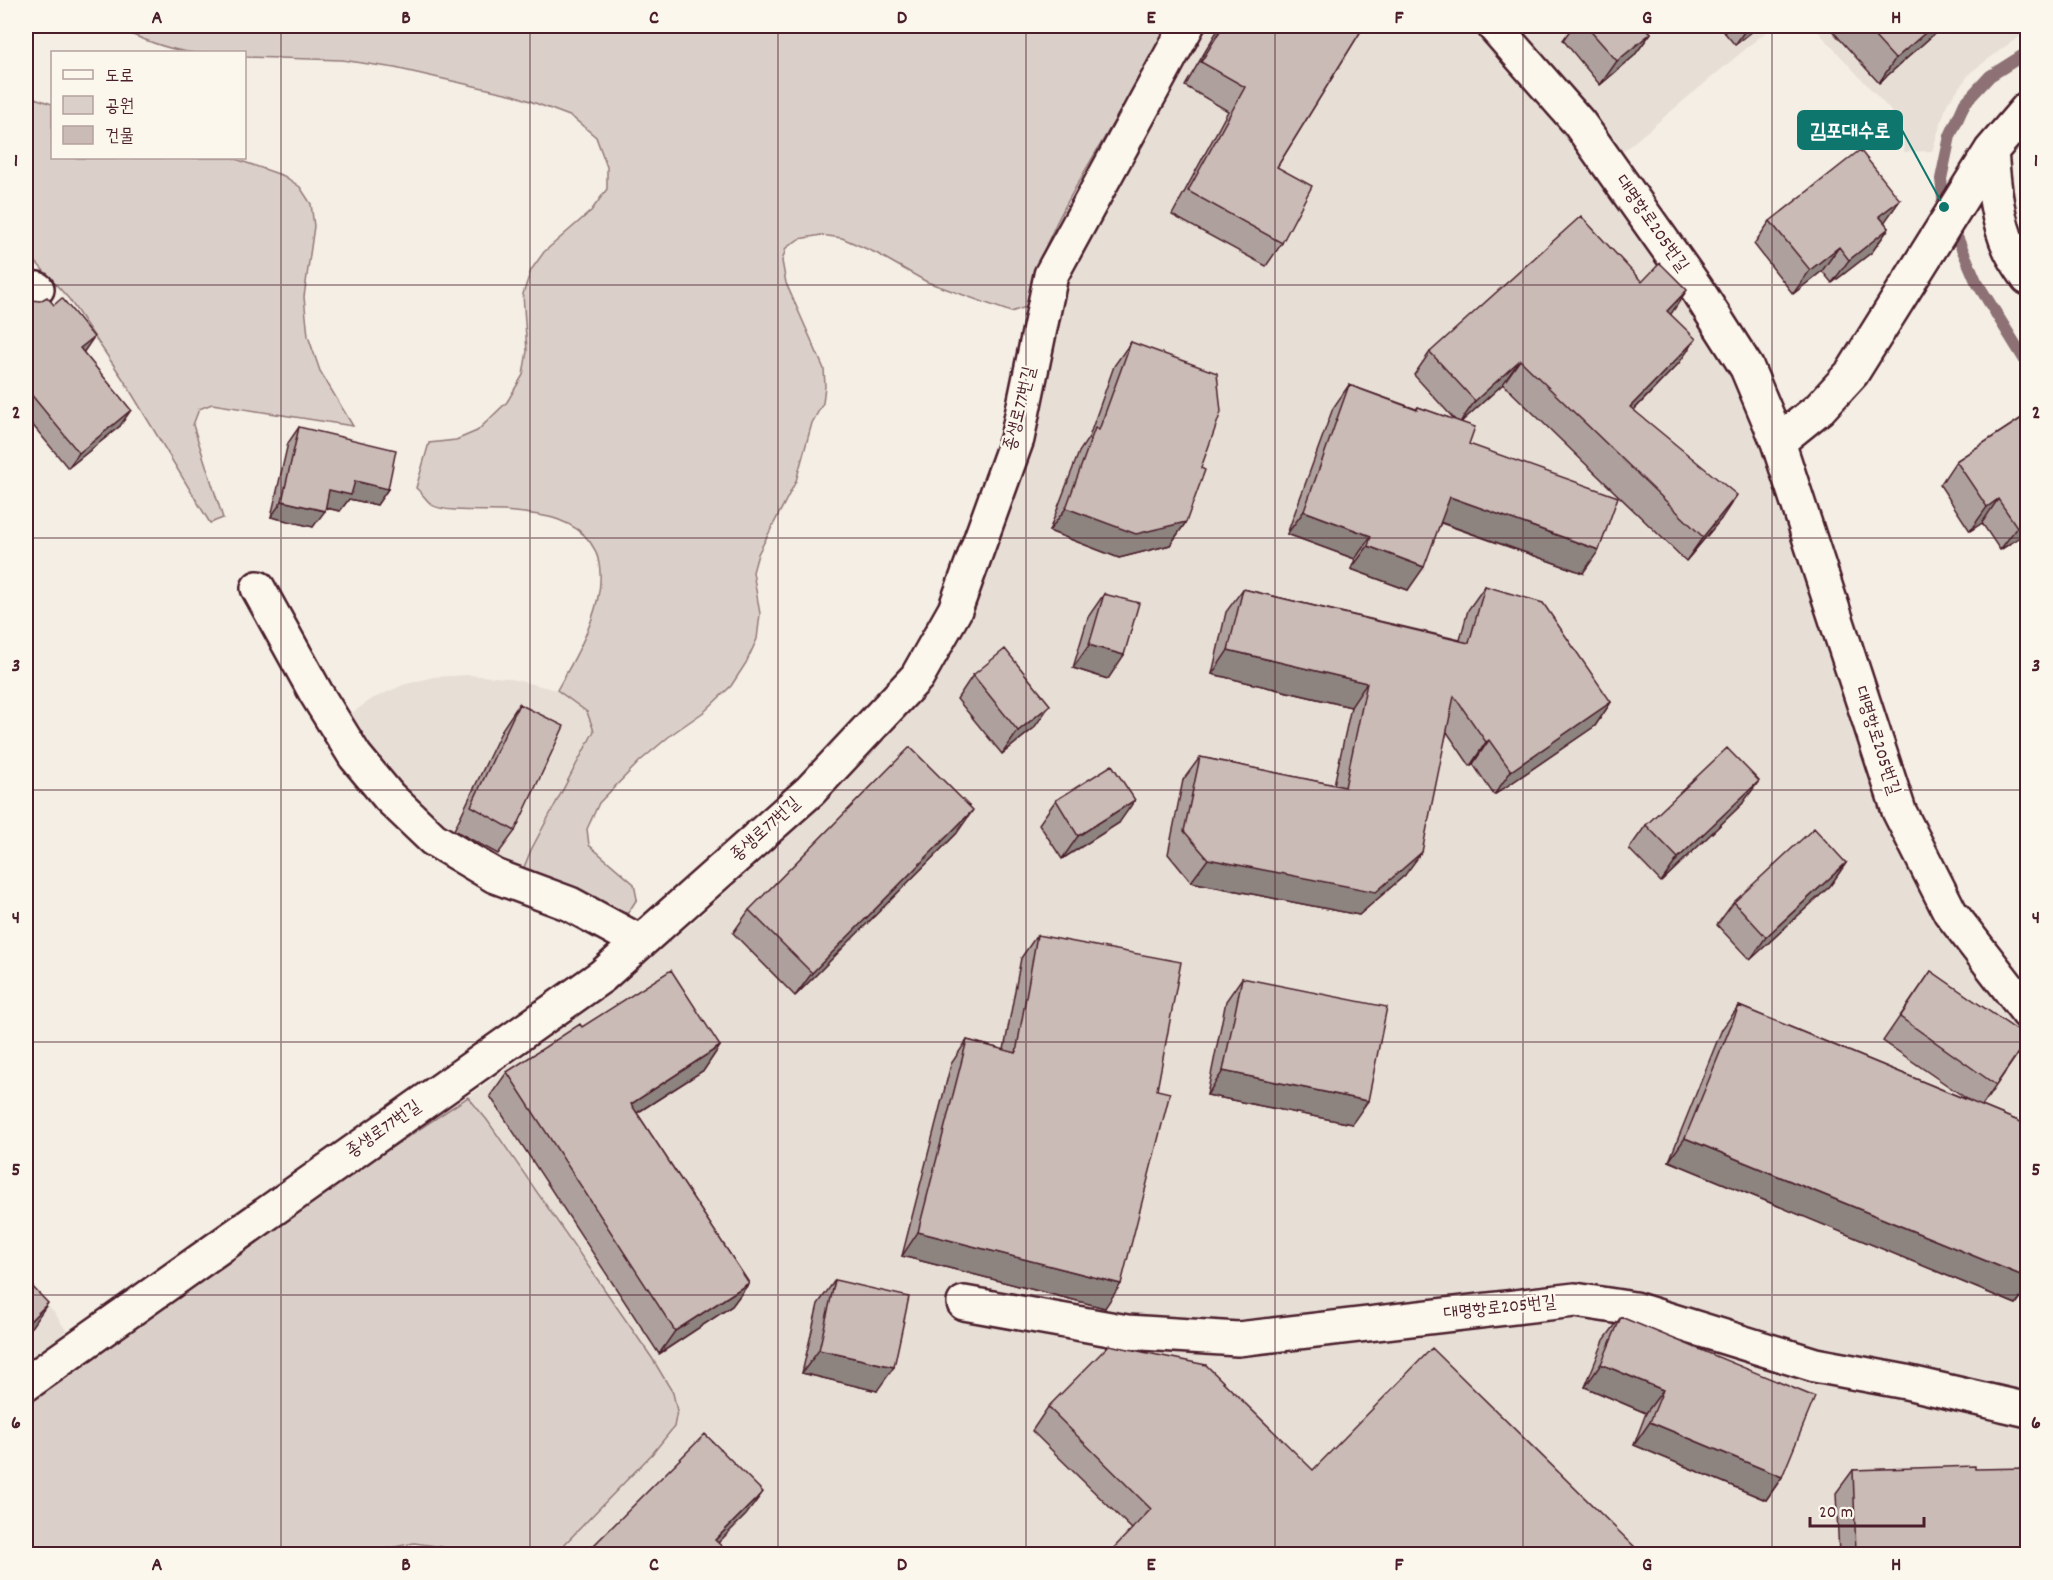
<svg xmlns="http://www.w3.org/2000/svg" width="2053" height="1580" font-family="Dekko,'Poor Story',sans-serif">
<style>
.built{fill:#e7dfd6}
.green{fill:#dbd0c9;stroke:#92787a;stroke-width:1.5}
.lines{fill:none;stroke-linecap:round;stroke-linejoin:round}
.stream{stroke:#8d7174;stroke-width:12}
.minor-casing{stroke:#4a1f2b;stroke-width:38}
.minor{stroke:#fbf7ec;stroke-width:33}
.wall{fill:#aea19d;stroke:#4a1f2b;stroke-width:1.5}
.shaded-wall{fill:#8d837f;stroke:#4a1f2b;stroke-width:1.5}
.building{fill:#cabbb6;stroke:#4a1f2b;stroke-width:1.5}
.grid{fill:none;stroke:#4a1f2b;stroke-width:1.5;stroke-opacity:0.55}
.labels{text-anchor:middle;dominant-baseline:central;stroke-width:4.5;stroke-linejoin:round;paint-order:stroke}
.street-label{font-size:18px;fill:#4a1f2b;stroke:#fbf7ec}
.leader{fill:none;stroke:#0f766e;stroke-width:2}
.callout-dot{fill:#0f766e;stroke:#fbf7ec;stroke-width:2}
.callout{fill:#0f766e;stroke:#0f766e;stroke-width:2}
.callout-label{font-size:20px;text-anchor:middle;font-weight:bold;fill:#fff}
.neatline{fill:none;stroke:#4a1f2b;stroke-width:2}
.grid-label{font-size:20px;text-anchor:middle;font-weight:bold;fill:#4a1f2b}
</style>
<rect width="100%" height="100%" fill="#f4eee4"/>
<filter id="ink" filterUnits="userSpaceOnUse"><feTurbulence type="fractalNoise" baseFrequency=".0167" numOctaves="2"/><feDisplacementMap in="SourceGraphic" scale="12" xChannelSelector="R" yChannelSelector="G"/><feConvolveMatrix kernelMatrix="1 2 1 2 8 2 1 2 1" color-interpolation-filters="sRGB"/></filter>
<g filter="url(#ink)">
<path class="built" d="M 1205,26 L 1478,26 L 1572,137 L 1637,227 L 1734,377 L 1972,965 L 2027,1035 L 2027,1554 L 555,1554 L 653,1453 L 674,1427 L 652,1358 L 487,1120 L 468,1097 L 590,1007 L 704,913 L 860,763 L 918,697 L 1066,282 L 1097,219 Z
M 1513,26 L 1773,26 L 1620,154 Z
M 1813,26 L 2027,26 L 2028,32 L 2010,43 L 1971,72 L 1947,104 L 1932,151 L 1904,152 L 1902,128 L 1889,109 Z
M 467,675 L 507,678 L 557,690 L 587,712 L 594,731 L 531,850 L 522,872 L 431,825 L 345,718 L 372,699 L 403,685 L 433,677 Z
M 26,1284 L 54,1312 L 66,1330 L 53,1349 L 26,1368 Z"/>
<path class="green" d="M 113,26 L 1168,26 C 1150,59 1131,93 1112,125 C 1076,186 1042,238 1026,307 L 1011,312 L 927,282 L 876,253 L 842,238 L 821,235 L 799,239 L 786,248 L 782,261 L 786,283 L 824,369 L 825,386 L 823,403 L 812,423 L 796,481 L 758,554 L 753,572 L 760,614 L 757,639 L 746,663 L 731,686 L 705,711 L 672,734 L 640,761 L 599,803 L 587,829 L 589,845 L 634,884 L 637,899 L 628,913 L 612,911 L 522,872 L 531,850 L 594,731 L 587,712 L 557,690 C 584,643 638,549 559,520 C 542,514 522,513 505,511 C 489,510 443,513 432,505 C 426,500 422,493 416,488 L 429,443 L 456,440 L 477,431 L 507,402 L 523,375 L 527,351 L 523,294 L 531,270 L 544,252 L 591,211 L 607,189 L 607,167 L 596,137 L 572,117 L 514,95 L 395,68 L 342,60 L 245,57 L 244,52 C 226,52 206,55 188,52 C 162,48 136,37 113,26 Z
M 26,95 L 52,104 L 52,158 L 233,158 L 284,176 L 300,187 L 311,204 L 314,226 L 304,297 L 308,336 L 320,371 L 353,426 L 212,404 L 199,409 L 193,425 L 223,518 L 210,523 L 123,379 L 69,299 L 26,251 Z
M 468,1097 L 487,1120 L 652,1358 L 673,1393 L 677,1411 L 674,1427 L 653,1453 L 555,1554 L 459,1554 L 443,1547 L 414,1543 L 381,1550 L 375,1554 L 26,1554 L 26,1400 L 318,1196 Z"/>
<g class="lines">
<path class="stream" d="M 2028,52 L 1990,76 L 1965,103 L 1950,136 L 1941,179 L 1944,207 L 1976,281 L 2028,365"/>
<g class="minor-casing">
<path id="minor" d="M 1494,26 L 1579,123 L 1696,288 L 1747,368 L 1778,442 L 1899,811 L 1950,912 L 2028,1013
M 1991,151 C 1994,185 1996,218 2010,249 C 2015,259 2022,269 2028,278
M 26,298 L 37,289
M 1778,442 L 1820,408 L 1852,373 L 1991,151 L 2028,108
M 258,588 L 316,693 L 355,756 L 389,797 L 433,839 L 495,876 L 570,904 L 640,942
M 964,1303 L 1127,1332 L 1238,1339 L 1575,1300 L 1634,1309 L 1815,1365 L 1906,1382 L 2028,1410
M 26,1384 L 602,976 L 810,791 L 917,677 L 955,610 L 1017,439 L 1051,275 L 1187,26"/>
</g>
<use href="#minor" class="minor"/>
</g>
<path class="wall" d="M 1220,26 L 1364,26 L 1277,167 L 1282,243 L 1266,266 L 1172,215 L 1228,111 L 1185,86 Z
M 1573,26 L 1644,26 L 1651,33 L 1634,56 L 1600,85 L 1563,40 Z
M 1719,26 L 1759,26 L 1735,45 Z
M 1828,26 L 1943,26 L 1879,83 Z
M 1900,200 L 1884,222 L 1889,228 L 1872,252 L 1832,283 L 1822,271 L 1793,294 L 1754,244 L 1770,221 Z
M 26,296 L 83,352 L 120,426 L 68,468 L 26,417 Z
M 1670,314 L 1679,363 L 1634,410 L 1721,519 L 1686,561 L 1503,384 L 1461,422 L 1469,444 L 1583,573 L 1441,523 L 1408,590 L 1351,569 L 1355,559 L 1287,534 L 1333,408 L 1349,385 L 1416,409 L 1418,407 L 1455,420 L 1414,375 L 1430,352 Z
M 1131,342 L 1201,468 L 1186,522 L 1170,545 L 1119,558 L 1049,531 L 1079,452 L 1089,437 L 1114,366 Z
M 2028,414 L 2028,532 L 2000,550 L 1982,523 L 1970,531 L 1940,485 L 1956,461 Z
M 299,427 L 388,489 L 377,505 L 349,499 L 340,511 L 325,508 L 313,527 L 271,517 L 288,443 Z
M 1485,586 L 1611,702 L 1595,726 L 1494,795 L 1473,764 L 1470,766 L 1447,732 L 1405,875 L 1359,915 L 1191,882 L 1168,854 L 1183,780 L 1200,757 L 1334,785 L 1351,707 L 1212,674 L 1226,612 L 1243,589 L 1460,640 L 1468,610 Z
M 1104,594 L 1108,679 L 1073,668 L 1088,617 Z
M 973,675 L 1034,728 L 1002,754 L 957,699 Z
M 519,704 L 515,831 L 498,854 L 454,830 L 503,728 Z
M 1056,800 L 1119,823 L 1062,859 L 1039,824 Z
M 1742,804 L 1661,882 L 1629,849 L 1646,825 Z
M 957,833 L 795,996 L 733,933 L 749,910 Z
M 1846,863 L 1830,886 L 1750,960 L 1717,925 L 1734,902 Z
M 1037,935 L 1105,1308 L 902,1256 L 951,1064 L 967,1040 L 1004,1050 L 1021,958 Z
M 1931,971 L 2028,1039 L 1982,1106 L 2028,1125 L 2028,1287 L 2016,1304 L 1669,1161 L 1722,1029 L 1739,1006 L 1970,1101 L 1883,1041 Z
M 1242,978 L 1352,1124 L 1207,1095 L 1226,1001 Z
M 582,1027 L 720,1046 L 704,1070 L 637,1113 L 749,1283 L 732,1306 L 659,1354 L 490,1096 L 507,1072 Z
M 835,1280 L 877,1391 L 802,1373 L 818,1304 Z
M 1621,1317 L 1782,1477 L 1766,1500 L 1634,1445 L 1646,1413 L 1585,1387 L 1604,1340 Z
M 1048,1407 L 1313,1470 L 1642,1554 L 1132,1529 L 1032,1431 Z
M 1975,1469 L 2028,1554 L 1839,1554 L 1836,1493 L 1853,1470 Z"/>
<path class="shaded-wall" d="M 1748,26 L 1759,26 L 1735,45 Z
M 1933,26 L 1943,26 L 1879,83 L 1895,59 Z
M 1651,33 L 1634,56 L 1600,85 L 1617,61 Z
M 1900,200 L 1884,223 L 1879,216 Z
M 1889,228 L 1872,252 L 1832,283 L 1849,260 Z
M 1839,247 L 1822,271 L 1793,294 L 1810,270 Z
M 1687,290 L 1671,314 L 1650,335 L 1667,311 Z
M 94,337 L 83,353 L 80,348 Z
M 1696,339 L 1679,363 L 1614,430 L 1630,407 Z
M 1520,360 L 1503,384 L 1459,424 L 1475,401 Z
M 131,410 L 120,426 L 68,468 L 79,453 Z
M 355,481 L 388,489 L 377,505 L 349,499 L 340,511 L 318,506 L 329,490 Z
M 1737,495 L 1721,519 L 1686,561 L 1703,537 Z
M 1450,497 L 1599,550 L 1583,573 L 1434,520 Z
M 1998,499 L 1982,523 L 1970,531 L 1987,507 Z
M 282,501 L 325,511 L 313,527 L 271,517 Z
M 1066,508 L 1186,522 L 1170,545 L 1119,558 L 1049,531 Z
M 1304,511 L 1371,536 L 1355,559 L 1287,534 Z
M 2028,520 L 2028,532 L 2000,550 L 2017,527 Z
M 1368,546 L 1424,567 L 1408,590 L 1351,569 Z
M 1089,645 L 1124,655 L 1108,679 L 1073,668 Z
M 1228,650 L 1367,683 L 1351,707 L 1212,674 Z
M 1611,702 L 1595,726 L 1494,795 L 1511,771 Z
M 1050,705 L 1034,728 L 1002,754 L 1018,731 Z
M 1489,740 L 1473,764 L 1470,766 L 1486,742 Z
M 1759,781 L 1742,804 L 1661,882 L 1678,858 Z
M 1135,800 L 1119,823 L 1062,859 L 1078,836 Z
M 973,810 L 957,833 L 795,996 L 812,973 Z
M 1422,852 L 1405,875 L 1359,915 L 1191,882 L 1208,859 Z
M 1846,863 L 1830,886 L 1750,960 L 1766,937 Z
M 720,1046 L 704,1070 L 615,1127 L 631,1104 Z
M 1223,1071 L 1368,1101 L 1352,1124 L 1207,1095 Z
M 1685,1138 L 2028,1278 L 2028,1287 L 2016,1304 L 1669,1161 Z
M 918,1232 L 1121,1284 L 1105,1308 L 902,1256 Z
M 749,1283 L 732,1306 L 659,1354 L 675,1331 Z
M 48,1303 L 32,1326 L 26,1332 L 26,1325 Z
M 819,1350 L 894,1367 L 877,1391 L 802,1373 Z
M 1601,1364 L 1663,1390 L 1646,1413 L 1585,1387 Z
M 1650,1422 L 1782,1477 L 1766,1500 L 1634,1445 Z
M 763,1492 L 746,1515 L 707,1554 L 715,1540 Z"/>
<path class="building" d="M 1223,26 L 1364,26 L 1277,167 L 1312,186 L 1282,243 L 1188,191 L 1245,87 L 1201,62 Z
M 1586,26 L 1644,26 L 1651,33 L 1617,61 Z
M 1865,26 L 1933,26 L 1895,59 Z
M 1860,150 L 1900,200 L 1879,216 L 1889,228 L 1849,260 L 1839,247 L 1810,270 L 1770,221 Z
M 1581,216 L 1642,282 L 1660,263 L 1687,290 L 1667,311 L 1696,339 L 1630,407 L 1737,495 L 1703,537 L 1520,360 L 1475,401 L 1430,352 Z
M 26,296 L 31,300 L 40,301 L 47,297 L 54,305 L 62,298 L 94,337 L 80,348 L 131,410 L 79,453 L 30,393 L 26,397 Z
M 1131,342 L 1217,373 L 1221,412 L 1201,468 L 1205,470 L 1186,522 L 1136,534 L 1066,508 L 1095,428 L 1099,430 Z
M 1349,385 L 1417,410 L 1418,407 L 1475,427 L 1469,444 L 1618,497 L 1599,550 L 1450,497 L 1424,567 L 1368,546 L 1371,536 L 1304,511 Z
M 2028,414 L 2028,520 L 2017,527 L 1998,499 L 1987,507 L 1956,461 Z
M 299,427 L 396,450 L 388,489 L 355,481 L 351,495 L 329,490 L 325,511 L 282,501 Z
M 1485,586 L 1543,603 L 1611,702 L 1511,771 L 1489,740 L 1486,742 L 1454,696 L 1422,852 L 1376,892 L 1208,859 L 1184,831 L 1200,757 L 1345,787 L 1367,683 L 1228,650 L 1243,589 L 1469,643 Z
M 1104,594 L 1139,603 L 1124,655 L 1089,645 Z
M 1005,649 L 1050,705 L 1018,731 L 973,675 Z
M 519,704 L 564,726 L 515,831 L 471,806 Z
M 910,747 L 973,810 L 812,973 L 749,910 Z
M 1727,748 L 1759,781 L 1678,858 L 1646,825 Z
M 1112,765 L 1135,800 L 1078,836 L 1056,800 Z
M 1814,828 L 1846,863 L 1766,937 L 1734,902 Z
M 1037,935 L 1181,962 L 1157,1090 L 1170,1093 L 1121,1284 L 918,1232 L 967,1040 L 1016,1053 Z
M 671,970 L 720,1046 L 631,1104 L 749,1283 L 675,1331 L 507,1072 L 580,1024 L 582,1027 Z
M 1931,971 L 2028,1038 L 1996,1085 L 1900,1017 Z
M 1242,978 L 1387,1007 L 1368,1101 L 1223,1071 Z
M 1739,1006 L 2028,1125 L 2028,1278 L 1685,1138 Z
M 26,1280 L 48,1303 L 26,1325 Z
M 835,1280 L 909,1297 L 894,1367 L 819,1350 Z
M 1621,1317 L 1815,1397 L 1782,1477 L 1650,1422 L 1663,1390 L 1601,1364 Z
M 1109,1345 L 1206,1365 L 1313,1470 L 1432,1348 L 1642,1554 L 1108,1554 L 1151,1509 L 1048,1407 Z
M 705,1434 L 763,1492 L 715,1540 L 730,1554 L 585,1554 Z
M 1975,1466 L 1975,1469 L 2028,1468 L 2028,1554 L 1856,1554 L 1853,1470 Z"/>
</g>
<path class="grid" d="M 281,26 L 281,1554M 530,26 L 530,1554M 778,26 L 778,1554M 1026,26 L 1026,1554M 1275,26 L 1275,1554M 1523,26 L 1523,1554M 1772,26 L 1772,1554M 26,285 L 2028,285M 26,538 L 2028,538M 26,790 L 2028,790M 26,1042 L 2028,1042M 26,1295 L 2028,1295"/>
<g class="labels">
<g class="street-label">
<text transform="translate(1651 224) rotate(55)">대명항로205번길</text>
<text transform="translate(1021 409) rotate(-76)">종생로77번길</text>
<text transform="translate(1876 741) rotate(72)">대명항로205번길</text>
<text transform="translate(766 830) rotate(-42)">종생로77번길</text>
<text transform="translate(384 1130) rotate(-35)">종생로77번길</text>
<text transform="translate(1500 1309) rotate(-6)">대명항로205번길</text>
</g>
</g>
<path class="leader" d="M1944 207L1902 130"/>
<circle class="callout-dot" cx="1944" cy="207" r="6"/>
<rect class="callout" x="1798" y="111" width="104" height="38" rx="6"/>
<g class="callout-label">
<text x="1850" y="137">김포대수로</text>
</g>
<rect width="2053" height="1580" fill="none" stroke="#fbf7ec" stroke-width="66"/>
<rect x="51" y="51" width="195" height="108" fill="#fbf7ec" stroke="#b4a19f" stroke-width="1.5"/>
<rect x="63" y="70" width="30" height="9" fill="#fbf7ec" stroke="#b4a19f" stroke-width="1.5"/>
<text x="105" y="81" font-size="18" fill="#4a1f2b">도로</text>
<rect x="63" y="96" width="30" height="18" fill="#dbd0c9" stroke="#b4a19f" stroke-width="1.5"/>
<text x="105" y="111" font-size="18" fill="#4a1f2b">공원</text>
<rect x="63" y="126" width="30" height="18" fill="#cabbb6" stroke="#b4a19f" stroke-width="1.5"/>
<text x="105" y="141" font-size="18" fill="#4a1f2b">건물</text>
<path d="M1810 1517v9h114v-9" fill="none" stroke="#4a1f2b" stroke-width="3"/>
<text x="1819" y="1517" font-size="18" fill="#4a1f2b" stroke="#fbf7ec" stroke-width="4.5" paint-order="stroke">20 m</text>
<rect x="33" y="33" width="1987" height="1514" class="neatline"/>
<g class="grid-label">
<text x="157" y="23">A</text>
<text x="406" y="23">B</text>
<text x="654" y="23">C</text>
<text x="902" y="23">D</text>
<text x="1151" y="23">E</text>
<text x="1399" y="23">F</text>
<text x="1647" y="23">G</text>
<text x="1896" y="23">H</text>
<text x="16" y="166">1</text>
<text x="2036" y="166">1</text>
<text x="16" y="418">2</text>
<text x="2036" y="418">2</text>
<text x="16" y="671">3</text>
<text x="2036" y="671">3</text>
<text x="16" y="923">4</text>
<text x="2036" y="923">4</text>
<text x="16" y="1175">5</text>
<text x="2036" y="1175">5</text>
<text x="16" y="1428">6</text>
<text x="2036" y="1428">6</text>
<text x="157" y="1570">A</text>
<text x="406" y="1570">B</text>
<text x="654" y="1570">C</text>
<text x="902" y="1570">D</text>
<text x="1151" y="1570">E</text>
<text x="1399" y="1570">F</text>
<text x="1647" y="1570">G</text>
<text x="1896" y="1570">H</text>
</g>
</svg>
